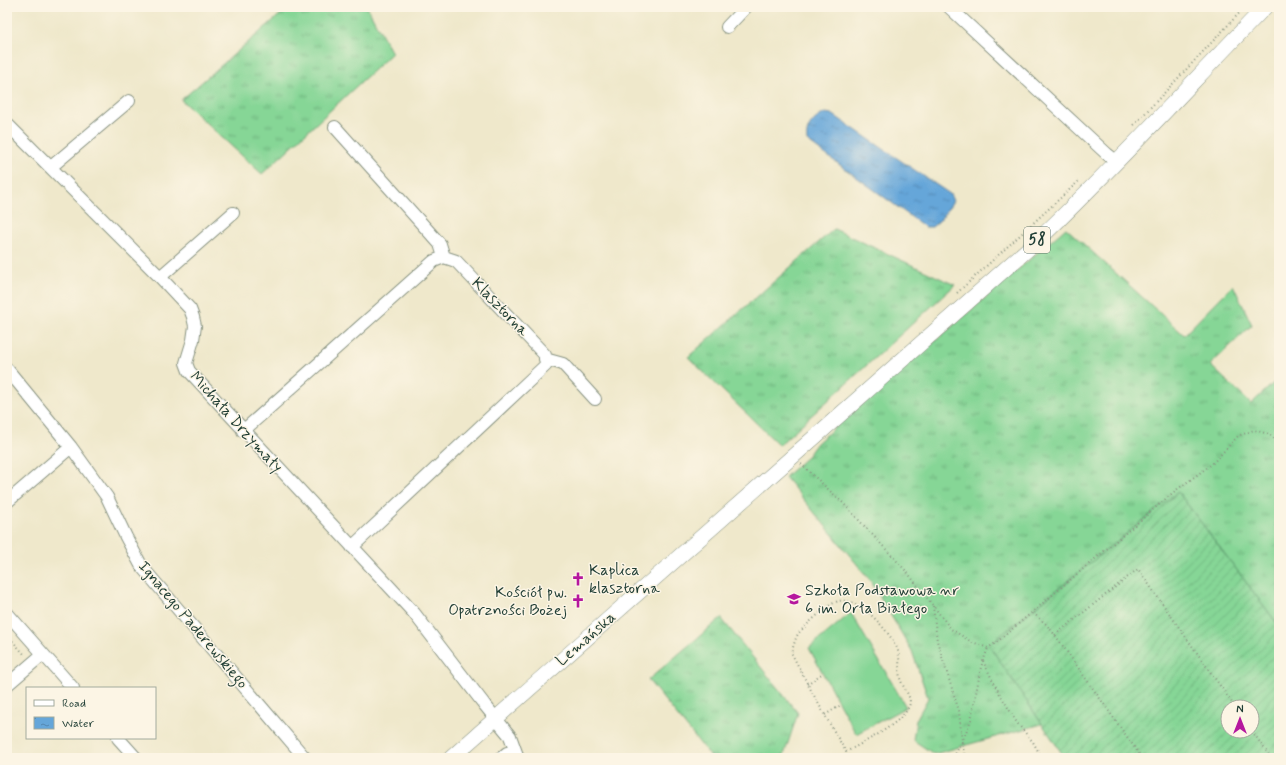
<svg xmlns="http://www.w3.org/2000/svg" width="1286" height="765" font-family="Mynerve,sans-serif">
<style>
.grass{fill:url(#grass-tufts);stroke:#528a65}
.garden{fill:url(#garden-furrows);stroke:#528a65;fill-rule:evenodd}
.pitch{fill:#86d696;stroke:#528a65}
.water{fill:url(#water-ripples);stroke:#427286}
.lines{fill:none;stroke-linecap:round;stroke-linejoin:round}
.minor-casing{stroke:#879280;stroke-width:14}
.major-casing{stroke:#879280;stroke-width:16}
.path{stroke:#879280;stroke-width:2;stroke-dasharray:1 3;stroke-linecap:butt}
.minor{stroke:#fff;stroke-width:12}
.major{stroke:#fff;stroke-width:15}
.labels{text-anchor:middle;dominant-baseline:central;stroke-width:3;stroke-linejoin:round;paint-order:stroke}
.shield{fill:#fcf5e5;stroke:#617469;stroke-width:1}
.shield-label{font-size:15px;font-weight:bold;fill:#1f3d34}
.street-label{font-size:16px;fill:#1f3d34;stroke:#fcf5e5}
.poi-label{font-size:16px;fill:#1f3d34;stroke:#fcf5e5;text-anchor:start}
</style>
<defs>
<pattern id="grass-tufts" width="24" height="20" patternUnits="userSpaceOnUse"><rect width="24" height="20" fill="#86d696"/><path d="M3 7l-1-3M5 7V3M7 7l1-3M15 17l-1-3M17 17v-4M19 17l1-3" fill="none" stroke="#6daf7b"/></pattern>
<pattern id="garden-furrows" width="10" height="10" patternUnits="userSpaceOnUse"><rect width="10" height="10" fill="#86d696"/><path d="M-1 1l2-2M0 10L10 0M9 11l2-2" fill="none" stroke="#6daf7b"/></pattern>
<pattern id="water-ripples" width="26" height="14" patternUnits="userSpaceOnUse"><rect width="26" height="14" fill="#65a6d9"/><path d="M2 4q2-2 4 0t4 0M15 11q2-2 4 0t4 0" fill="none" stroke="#5388b1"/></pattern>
</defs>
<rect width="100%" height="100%" fill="#fcf5e5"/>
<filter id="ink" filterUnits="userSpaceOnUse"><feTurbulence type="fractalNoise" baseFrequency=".025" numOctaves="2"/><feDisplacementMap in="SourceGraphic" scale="8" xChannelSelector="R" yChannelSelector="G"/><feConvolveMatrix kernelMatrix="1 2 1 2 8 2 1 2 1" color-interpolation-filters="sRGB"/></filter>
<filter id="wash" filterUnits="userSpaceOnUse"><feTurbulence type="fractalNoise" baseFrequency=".012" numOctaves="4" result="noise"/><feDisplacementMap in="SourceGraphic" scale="16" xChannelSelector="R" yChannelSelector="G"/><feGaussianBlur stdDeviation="0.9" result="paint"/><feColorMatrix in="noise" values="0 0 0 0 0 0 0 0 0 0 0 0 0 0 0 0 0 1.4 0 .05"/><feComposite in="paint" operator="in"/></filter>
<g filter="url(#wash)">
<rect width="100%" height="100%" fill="#efe8cb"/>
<path class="grass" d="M 289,7 L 367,7 L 392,53 L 262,174 L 181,100 Z
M 1066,228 L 1184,335 L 1233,285 L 1252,325 L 1210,365 L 1251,404 L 1279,378 L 1279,626 L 1178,492 L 989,645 L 1042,724 L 934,754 L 913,740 L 916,720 L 928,698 L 912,651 L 870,580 L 785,477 L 806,458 L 817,443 Z
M 834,229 L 955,285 L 779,445 L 688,357 Z
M 721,618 L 798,713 L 783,758 L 712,758 L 648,680 Z"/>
<path class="garden" d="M 1178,492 L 1279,626 L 1279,758 L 1065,758 L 989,645 ZM 1228,707 L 1252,707 L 1252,731 L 1228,731 Z"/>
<path class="pitch" d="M 851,613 L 906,707 L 856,734 L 809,648 Z"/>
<path class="water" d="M 825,113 L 832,114 L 950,194 L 953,201 L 940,220 L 932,227 L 925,227 L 807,141 C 805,128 813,119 825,113 Z"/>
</g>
<g filter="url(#ink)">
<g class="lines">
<g class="minor-casing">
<path id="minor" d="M 949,7 L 1107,154 L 1117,162
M 727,27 L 746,7
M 7,124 L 160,277 L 190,309 L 193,317 L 195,326 L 193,340 L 186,363 L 189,371 L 414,613 L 484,704 L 505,730 L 510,736 L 518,758
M 335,127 L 440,244 L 444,257
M 51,167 L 129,101
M 160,277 L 233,213
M 545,359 L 563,364 L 595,399
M 7,369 L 71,447 L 107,497 L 126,537 L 142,567 L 305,758
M 243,431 L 434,261 L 444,257 L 456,261 L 545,355 L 546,365 L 352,547
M 7,502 L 71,447
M 7,613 L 73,688
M 7,685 L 43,654
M 118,738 L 136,758
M 501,758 L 507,753 L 515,751"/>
</g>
<g class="major-casing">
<path id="major" d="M 451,758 L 1037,241 C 1116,166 1189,85 1265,7"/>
</g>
<path class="path" d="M 1134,125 L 1245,7
M 957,293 L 1079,181
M 801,464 L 843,503 L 907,572 L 951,629 L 970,641 L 988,648 L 997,642 L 1175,491 L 1212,464 L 1238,436 L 1254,430 L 1269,434 L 1279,443
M 933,606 L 937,641 L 959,711 L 962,742 L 953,758
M 1033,613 L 1046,624 L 1055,635 L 1142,758
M 7,635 L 25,655
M 1055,635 L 1138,569 L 1235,707
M 983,661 L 997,689 L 1017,723 L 1033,742 L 1042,758
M 807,684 L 823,673
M 825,715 L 841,705
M 1252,731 L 1271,758
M 846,752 C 862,743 902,724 909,706 C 913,697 902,687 900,678 C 898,668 901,658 897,648 C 889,631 860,597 839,601 C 830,602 805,626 799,633 C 795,637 794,647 791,652 C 808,686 827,719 846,752 L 849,758
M 965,758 L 962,742 L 971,720 L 981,667 L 988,648"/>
<use href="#minor" class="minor"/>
<use href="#major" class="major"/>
</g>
</g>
<defs>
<g id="church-bare" transform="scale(1.08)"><path d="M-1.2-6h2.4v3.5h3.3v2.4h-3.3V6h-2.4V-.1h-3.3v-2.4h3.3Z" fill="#b5179e" stroke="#fcf5e5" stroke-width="2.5" paint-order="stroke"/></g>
<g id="school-bare" transform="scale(1.08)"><path d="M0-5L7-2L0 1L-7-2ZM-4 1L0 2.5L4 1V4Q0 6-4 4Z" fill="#b5179e" stroke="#fcf5e5" stroke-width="2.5" paint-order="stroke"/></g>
</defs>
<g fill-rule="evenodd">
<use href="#church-bare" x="578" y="579"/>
<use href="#school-bare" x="794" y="599"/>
<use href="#church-bare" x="578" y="601"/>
</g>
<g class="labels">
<rect class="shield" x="1024" y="227" width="26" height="26" rx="3"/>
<g class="shield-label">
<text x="1037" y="240">58</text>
</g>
<g class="street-label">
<text transform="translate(500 307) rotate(46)">Klasztorna</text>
<text transform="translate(236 422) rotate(48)">Michała Drzymały</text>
<text transform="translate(193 625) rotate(50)">Ignacego Paderewskiego</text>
<text transform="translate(586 639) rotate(-41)">Lemańska</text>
</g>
<g class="poi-label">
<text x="589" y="570">Kaplica<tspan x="589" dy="18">klasztorna</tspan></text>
<text x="805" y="590">Szkoła Podstawowa nr<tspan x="805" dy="18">6 im. Orła Białego</tspan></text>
<text x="567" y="592" text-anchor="end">Kościół pw.<tspan x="567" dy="18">Opatrzności Bożej</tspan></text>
</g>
</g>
<rect width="1286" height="765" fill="none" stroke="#fcf5e5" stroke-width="24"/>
<rect x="26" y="687" width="130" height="52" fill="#fcf5e5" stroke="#a4ab9e"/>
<rect x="34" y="700" width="20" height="6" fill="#ffffff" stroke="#a4ab9e"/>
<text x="62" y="707" font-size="12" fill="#1f3d34">Road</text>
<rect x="34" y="717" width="20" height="12" fill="url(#water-ripples)" stroke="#a4ab9e"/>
<text x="62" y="727" font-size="12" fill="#1f3d34">Water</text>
<g transform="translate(1240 719)"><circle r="19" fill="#fcf5e5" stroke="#a4ab9e"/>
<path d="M0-3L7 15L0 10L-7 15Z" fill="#b5179e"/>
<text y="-6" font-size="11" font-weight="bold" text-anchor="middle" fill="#1f3d34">N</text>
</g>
</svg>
